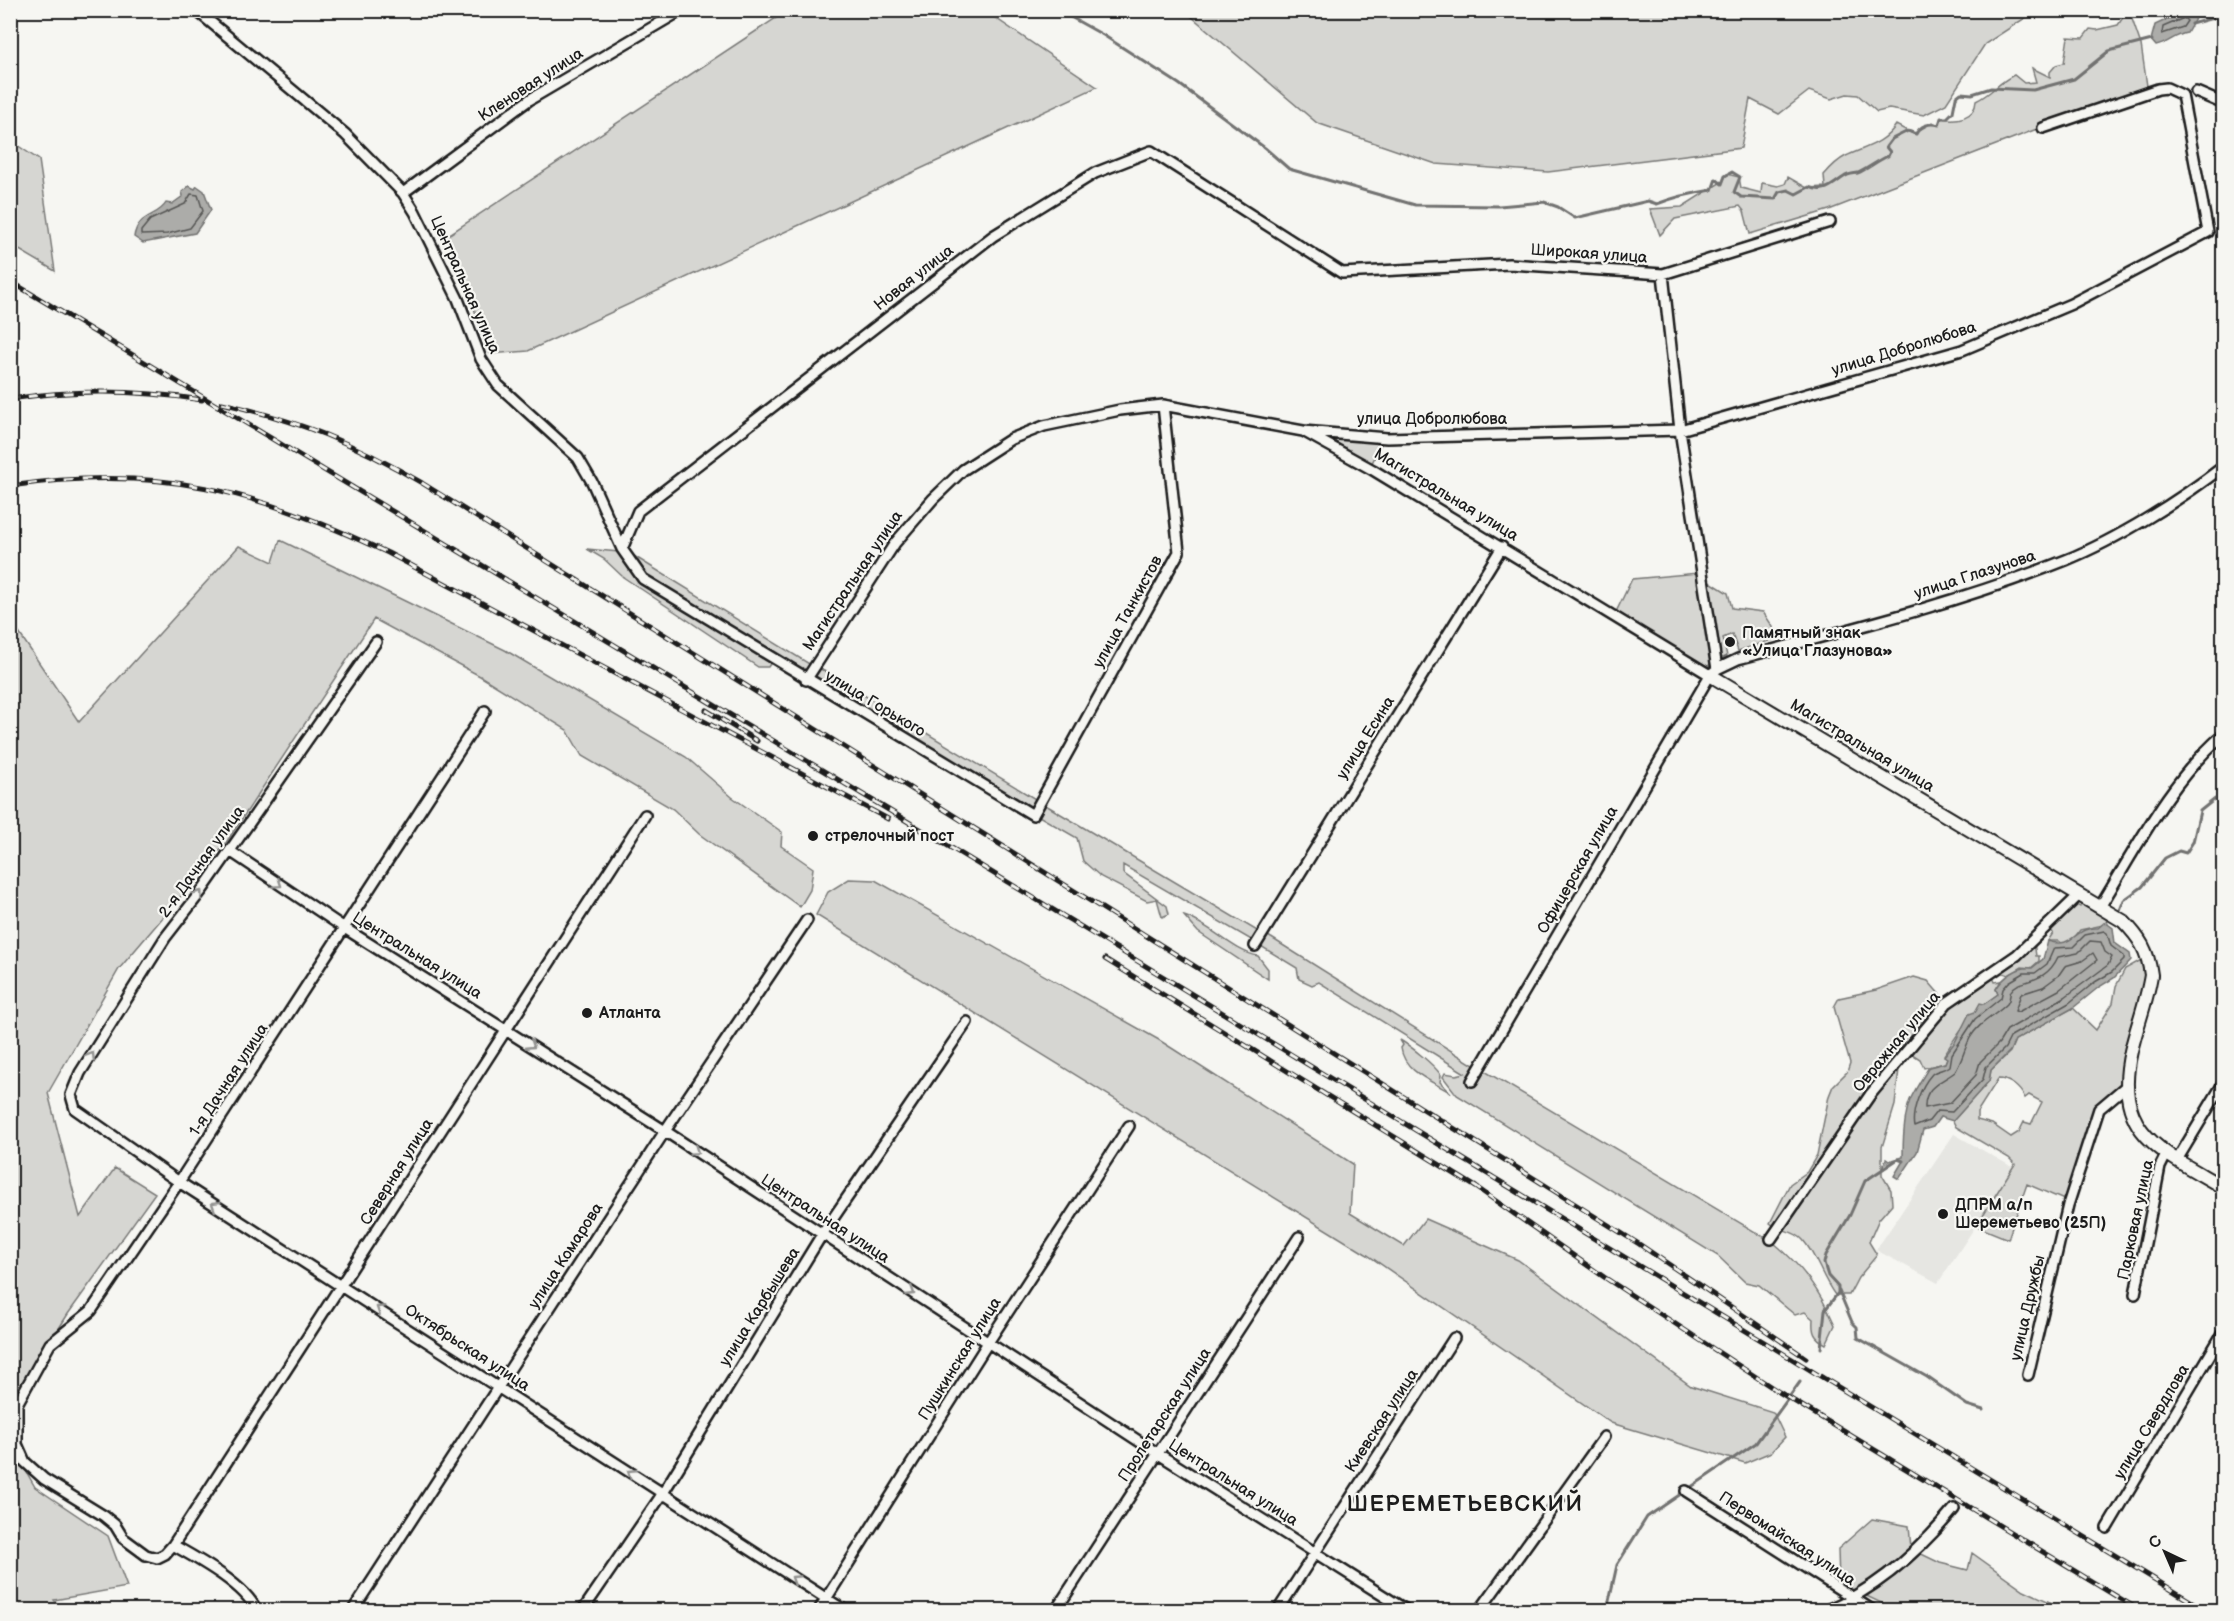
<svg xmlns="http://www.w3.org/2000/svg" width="2234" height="1621" font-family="'Balsamiq Sans',sans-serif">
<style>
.built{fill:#e6e6e2}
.green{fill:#d6d6d2;stroke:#797977;stroke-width:1.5;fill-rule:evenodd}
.water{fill:#acaca9;stroke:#727271;stroke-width:1.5}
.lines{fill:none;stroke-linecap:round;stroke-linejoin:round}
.shore{stroke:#565654;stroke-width:1.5}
.stream{stroke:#727271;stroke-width:3}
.minor-casing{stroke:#1c1c1c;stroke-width:14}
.tertiary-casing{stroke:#1c1c1c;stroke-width:16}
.minor{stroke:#f6f6f2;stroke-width:9}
.tertiary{stroke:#f6f6f2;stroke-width:12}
.rail-casing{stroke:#1c1c1c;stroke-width:5}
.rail{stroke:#f6f6f2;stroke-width:3;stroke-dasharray:9;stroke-linecap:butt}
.oneway{stroke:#949492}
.poi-dot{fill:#1c1c1c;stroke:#f6f6f2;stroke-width:2}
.labels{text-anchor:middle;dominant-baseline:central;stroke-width:4.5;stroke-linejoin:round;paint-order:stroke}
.street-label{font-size:16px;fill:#1c1c1c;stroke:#f6f6f2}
.poi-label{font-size:16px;font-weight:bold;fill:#1c1c1c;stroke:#f6f6f2;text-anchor:start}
.district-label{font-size:22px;font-weight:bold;letter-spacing:1.5px;fill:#1c1c1c;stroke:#f6f6f2}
</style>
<rect width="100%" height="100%" fill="#f6f6f2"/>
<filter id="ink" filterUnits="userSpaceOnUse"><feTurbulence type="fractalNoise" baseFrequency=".0167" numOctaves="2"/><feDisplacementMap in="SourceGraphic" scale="12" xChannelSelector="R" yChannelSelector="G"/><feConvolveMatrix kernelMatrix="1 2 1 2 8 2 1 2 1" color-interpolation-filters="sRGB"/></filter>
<g filter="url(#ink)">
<path class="built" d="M 1954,1134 L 2014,1168 L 1938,1283 L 1876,1250 Z"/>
<path class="green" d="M 788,10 L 985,11 L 1097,87 L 528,351 L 490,354 L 448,235 Z
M 1185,11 L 2048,11 L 2028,16 L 1985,44 L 1946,104 L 1924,115 L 1889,109 L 1877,112 L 1858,95 L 1847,94 L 1831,99 L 1809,91 L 1779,114 L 1750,99 L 1741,148 L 1548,172 L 1436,164 L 1317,123 Z
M 2134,12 L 2132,19 L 2141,45 L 2147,86 L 1829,210 L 1750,234 L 1744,211 L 1740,206 L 1675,219 L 1660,235 L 1650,209 L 1682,207 L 1723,181 L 1727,174 L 1739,177 L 1741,188 L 1761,193 L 1762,183 L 1778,186 L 1785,184 L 1788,177 L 1807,188 L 1825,187 L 1824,175 C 1830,168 1838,160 1846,156 C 1865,147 1884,144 1896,125 L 1913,134 L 1933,122 L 1938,125 L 1941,118 C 1956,121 1975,119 1976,101 C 1991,94 1999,82 2014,75 L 2024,83 L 2036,82 L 2032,68 L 2050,77 L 2050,72 L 2056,65 L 2064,63 L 2068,37 L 2083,38 L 2090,29 L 2097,30 L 2118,25 L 2124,16 Z
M 11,141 L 39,160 L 55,271 L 11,245 Z
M 1319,436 L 1383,440 L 1371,465 Z
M 280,540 L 505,650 L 686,757 L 732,797 L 782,832 L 781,846 L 813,868 L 810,890 L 800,907 L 699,834 L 673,809 L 582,756 L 567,730 L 480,676 L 374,619 L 226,843 L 119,969 L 48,1093 L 80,1217 L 115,1168 L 155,1193 L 68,1314 L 11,1404 L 11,621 L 79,722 L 239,546 L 273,562 Z
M 587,549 L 619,552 L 640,580 L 772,661 L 768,667 L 758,667 L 623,577 L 604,559 Z
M 629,553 L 811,665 L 805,675 L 646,577 Z
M 1698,573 L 1711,661 L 1708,668 L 1616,612 L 1632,579 Z
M 1704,578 L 1728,593 L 1732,608 L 1763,612 L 1773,627 L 1775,639 L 1738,651 L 1732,634 L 1723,638 L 1727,656 L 1717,661 Z
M 819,668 L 1037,800 L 1031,810 L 811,679 Z
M 1044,804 L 1259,932 L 1253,941 L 1123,865 L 1123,873 L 1167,906 L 1169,914 L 1162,917 L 1157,899 L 1147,901 L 1101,877 L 1083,861 L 1077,838 L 1037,815 Z
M 849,879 L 875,880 L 1159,1040 L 1353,1164 L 1350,1213 L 1404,1246 L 1425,1219 L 1518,1260 L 1691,1386 L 1773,1412 L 1785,1437 L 1771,1452 L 1745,1463 L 1611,1423 L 1366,1254 L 816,915 L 828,892 Z
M 2075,902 L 2080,907 L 2086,902 L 2094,912 L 2105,916 L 2108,924 L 2080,930 L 2072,941 L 2063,944 L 2059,941 L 2048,941 L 2053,933 L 2050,928 Z
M 1184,916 C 1212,925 1232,951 1258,956 L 1268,969 L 1268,979 L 1198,932 Z
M 1265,934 L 1477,1067 L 1468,1082 L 1474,1086 L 1483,1070 L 1774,1243 C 1802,1266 1820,1291 1835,1325 L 1826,1344 C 1814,1338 1812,1332 1813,1319 L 1805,1312 L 1795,1315 L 1759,1285 L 1745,1282 L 1718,1256 L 1457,1095 L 1443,1077 L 1445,1073 L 1456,1075 L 1465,1073 L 1319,982 L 1312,985 L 1299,979 L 1297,968 L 1259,945 Z
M 2034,942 L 2036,956 L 2039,956 L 2039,961 L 2031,968 L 2022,967 L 2009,975 L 2003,973 L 2002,970 Z
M 2145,958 C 2149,1002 2121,1041 2120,1084 L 2096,1108 L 2064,1200 L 2027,1184 L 2008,1239 L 1976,1226 L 2015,1164 L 2009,1158 L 1956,1127 L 1953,1121 L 1989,1081 L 1991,1070 L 2010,1052 L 2015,1040 L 2073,1008 L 2096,1030 L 2113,1003 L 2116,986 L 2125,969 ZM 1998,1079 C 2010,1079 2020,1088 2025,1098 L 2029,1095 L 2042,1102 L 2031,1124 L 2024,1122 L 2019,1132 L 2011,1137 L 1992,1124 L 1977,1120 L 1977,1112 Z
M 1992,975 L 1995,982 L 2001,981 L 1996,989 L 1998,994 C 1970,1013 1961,1029 1944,1055 L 1947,1058 L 1945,1063 L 1924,1068 L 1920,1059 L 1909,1052 L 1949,1005 Z
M 1914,977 L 1928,981 L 1941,996 L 1940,1006 C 1926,1014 1914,1026 1913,1042 L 1902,1042 L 1895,1105 L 1882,1147 L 1882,1175 L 1891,1190 L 1892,1204 L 1879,1219 L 1869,1242 L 1877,1255 L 1858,1278 L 1849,1295 L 1835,1295 C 1822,1278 1817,1256 1803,1240 C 1793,1229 1780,1232 1770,1223 L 1790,1184 L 1807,1172 L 1817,1155 L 1829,1096 L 1833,1086 L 1847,1072 L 1850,1063 L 1834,1007 L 1839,998 L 1876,990 Z
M 1400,1040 C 1412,1047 1433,1064 1441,1075 L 1440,1082 L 1451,1093 C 1432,1081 1404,1072 1401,1048 L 1403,1045 Z
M 10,1443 L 35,1487 L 108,1536 L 127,1587 L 54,1600 L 62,1610 L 11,1610 Z
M 1872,1519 L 1909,1526 L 1911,1549 L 1940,1563 L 1968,1570 L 1972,1553 L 2024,1590 L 2067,1610 L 1896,1610 L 1839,1583 L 1838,1549 Z"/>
<path class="water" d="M 2185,11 L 2197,15 L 2187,33 C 2174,35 2168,44 2156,46 L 2151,40 L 2155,25 Z
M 189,186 L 195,189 L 197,186 L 204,191 L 211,210 L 195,233 L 143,243 L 134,237 C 137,214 158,217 166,203 L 172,204 L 183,196 L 182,192 Z
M 2105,922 L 2113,928 L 2115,943 L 2130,954 L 2131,960 L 2114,978 L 2099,987 L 2073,1008 L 2015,1040 L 2010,1051 L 1991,1070 L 1989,1081 L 1953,1121 L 1940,1117 L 1933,1127 L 1923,1130 L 1917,1152 L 1899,1179 L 1894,1176 L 1903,1161 L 1898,1159 L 1881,1171 L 1886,1159 L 1889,1161 L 1903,1157 C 1903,1140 1904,1116 1910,1100 C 1915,1089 1923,1077 1929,1067 L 1945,1063 L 1947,1058 L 1944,1056 L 1955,1042 L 1969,1014 L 1975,1012 L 1980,1003 L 1984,1004 L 1998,994 L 1996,989 C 2003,977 2018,966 2032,968 L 2043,959 L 2048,941 C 2074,950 2074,926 2098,928 Z"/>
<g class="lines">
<path class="shore" d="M 2184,18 L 2187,21 L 2183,27 L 2162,34 L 2163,27 Z
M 191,194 L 198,195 L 203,211 L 190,228 L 167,234 L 141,235 L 141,231 L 150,220 L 185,204 Z
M 2104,931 L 2107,933 L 2111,946 L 2124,956 L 2124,960 L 2112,972 L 2095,982 L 2069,1003 L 2011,1036 L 2005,1048 L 1986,1067 L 1983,1079 L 1952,1112 L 1937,1111 L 1929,1121 L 1914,1127 C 1911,1111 1921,1086 1932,1074 C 1936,1070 1945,1070 1950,1066 L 1952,1054 L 1975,1019 L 2001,998 L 2003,989 L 2009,982 L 2024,973 L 2035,973 L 2047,964 L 2054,948 L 2073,947 L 2085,935 Z
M 2090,941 L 2101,942 L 2105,952 L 2112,957 L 2108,965 L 2065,997 L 2007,1030 L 1999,1043 L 1980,1062 L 1976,1075 L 1950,1103 L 1925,1108 C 1924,1086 1942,1082 1955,1072 C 1962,1061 1964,1050 1970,1038 C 1978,1023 1995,1016 2007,1004 C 2011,999 2009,995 2011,991 C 2019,977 2044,987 2058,957 L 2078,953 Z
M 2093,953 L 2097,960 L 2059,990 L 2018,1012 L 2015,1011 L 2021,994 L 2043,987 L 2058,976 L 2065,966 L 2082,961 Z"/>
<path class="stream" d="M 1058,10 L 1103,35 L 1179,84 L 1265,148 L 1289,169 L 1415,205 L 1499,206 L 1544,202 L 1558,207 L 1575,218 L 1648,201 L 1657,204 C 1674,197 1693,193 1712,190 L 1716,179 L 1722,184 L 1725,176 L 1732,172 L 1740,177 L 1734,192 L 1741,197 L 1775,199 L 1779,192 L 1788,190 L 1796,194 L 1809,187 C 1825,194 1831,185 1844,177 C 1848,174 1853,174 1858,173 C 1867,169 1877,161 1888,156 L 1890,152 L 1886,147 L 1892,139 L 1908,131 L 1916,134 C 1920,126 1929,122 1939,125 L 1941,118 L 1947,118 L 1953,112 L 1956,97 L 1961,93 L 1972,94 L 1991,88 L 2033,90 L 2074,79 L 2109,51 L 2152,40
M 2191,24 L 2224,15
M 2118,915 L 2124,900 L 2142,887 L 2165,858 L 2179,851 L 2186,853 L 2193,842 L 2200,811 L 2215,799 L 2219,806 L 2224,804
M 1839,1291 L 1852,1322 L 1857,1327 L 1858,1338 L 1927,1377 L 1967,1405 L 1983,1410
M 1821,1348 L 1825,1310 L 1838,1293 L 1838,1287 L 1828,1276 L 1824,1263 L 1826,1255 L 1850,1215 L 1865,1181 L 1898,1159 L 1903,1161
M 1607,1610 L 1617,1565 L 1647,1517 L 1756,1443 L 1800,1382"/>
<g class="minor-casing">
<path id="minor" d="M 196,10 L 345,134 L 403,193 L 415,212 L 458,299 L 481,359 L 498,385 L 578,458 L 592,482 L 622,549 L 643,579 L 1033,815 L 1179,552 L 1163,405
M 2196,92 L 2224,104
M 403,193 L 529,100 L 682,10
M 1663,274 L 1830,222
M 1303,431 L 1387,438 L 1680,430 L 1962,350 L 2071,304 L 2208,232 L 2182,95 L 2167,88 L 2158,89 L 2043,128
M 622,549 L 638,511 L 993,236 L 1095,173 L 1151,151 L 1342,273 L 1509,264 L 1663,274 L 1680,430 L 1717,669 L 1710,675 L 1472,1081
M 376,642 L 203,889 L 165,938 L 80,1073 L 71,1095 L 75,1109 L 179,1182 L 844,1610
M 1717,669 L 1738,659 C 1848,630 1961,602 2066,560 C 2118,539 2180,500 2224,466
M 806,680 L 895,543 L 933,499 L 963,470 L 1011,439 L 1044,426 L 1120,410 L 1163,405 L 1303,431 L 1373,470 L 1710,675
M 230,851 L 346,929 L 665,1131 L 1157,1453 L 1406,1610
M 2100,907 C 2137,847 2170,780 2224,734
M 1255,946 L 1502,547
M 2177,1160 L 2224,1082
M 1771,1239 L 1870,1095 L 1947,1003 L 2017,955 L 2079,895
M 2135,1294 L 2160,1167 L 2167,1153
M 2028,1375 L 2068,1205 L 2099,1109 L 2125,1087
M 1686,1491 L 1872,1610
M 2107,1528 L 2224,1331
M 173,1545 L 645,815
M 256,1610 C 246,1585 196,1558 173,1545 L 165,1554 L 157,1558 L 146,1555 L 123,1538 L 115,1525 L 104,1516 L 44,1479 L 25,1462 L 17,1444 L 17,1404 L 50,1344 L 91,1311 L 179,1182 L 485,711
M 353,1610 L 665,1131 L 807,920
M 583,1610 L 663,1493 L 821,1236 L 967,1022
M 819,1610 L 989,1341 L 1129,1126
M 1056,1610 L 1299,1237
M 1278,1610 L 1454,1338
M 1480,1610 L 1604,1437
M 1827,1610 C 1876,1589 1920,1550 1954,1509"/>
</g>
<g class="tertiary-casing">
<path id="tertiary" d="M 1710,675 L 2123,921 C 2140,938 2148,951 2151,975 C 2147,1001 2137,1025 2131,1051 C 2112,1134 2162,1151 2224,1188"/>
</g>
<use href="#minor" class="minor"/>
<use href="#tertiary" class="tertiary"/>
<g class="rail-casing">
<path id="rail" d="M 10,281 L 940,841 L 2205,1610
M 10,399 C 75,389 137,390 202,400
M 222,403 C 299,421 354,443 422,483 L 1639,1244 L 1806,1358
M 10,486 C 160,464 254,490 388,553 L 888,819
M 706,710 L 757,741
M 1105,959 L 1476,1187 L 1604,1277 L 1779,1392 L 2139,1610"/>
</g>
<use href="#rail" class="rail"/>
</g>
<defs><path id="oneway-chevron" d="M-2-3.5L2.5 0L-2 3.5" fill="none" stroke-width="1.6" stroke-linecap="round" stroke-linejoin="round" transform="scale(1.5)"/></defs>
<g class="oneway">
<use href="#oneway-chevron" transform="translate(278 884) rotate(34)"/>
<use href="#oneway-chevron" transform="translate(199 894) rotate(-53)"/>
<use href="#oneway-chevron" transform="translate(531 1045) rotate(33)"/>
<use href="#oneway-chevron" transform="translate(91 1056) rotate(-58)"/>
<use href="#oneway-chevron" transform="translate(695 1151) rotate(34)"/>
<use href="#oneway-chevron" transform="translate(215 1205) rotate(-148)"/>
<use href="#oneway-chevron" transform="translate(911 1292) rotate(32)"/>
<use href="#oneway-chevron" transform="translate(380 1309) rotate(-147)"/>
<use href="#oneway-chevron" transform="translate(631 1473) rotate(-147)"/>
<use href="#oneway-chevron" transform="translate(795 1579) rotate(-147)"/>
</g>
</g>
<g class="poi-dot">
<circle cx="1730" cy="642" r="6"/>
<circle cx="813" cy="836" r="6"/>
<circle cx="587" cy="1013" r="6"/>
<circle cx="1943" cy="1214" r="6"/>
</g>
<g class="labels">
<g class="street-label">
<text transform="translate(531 85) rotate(-33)">Кленовая улица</text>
<text transform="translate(1589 254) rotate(4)">Широкая улица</text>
<text transform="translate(914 278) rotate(-38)">Новая улица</text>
<text transform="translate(465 285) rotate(66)">Центральная улица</text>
<text transform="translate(1904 349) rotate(-17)">улица Добролюбова</text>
<text x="1432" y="419">улица Добролюбова</text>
<text transform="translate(1446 495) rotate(31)">Магистральная улица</text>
<text transform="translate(1975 575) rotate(-18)">улица Глазунова</text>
<text transform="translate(853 581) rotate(-56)">Магистральная улица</text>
<text transform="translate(1128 612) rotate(-61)">улица Танкистов</text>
<text transform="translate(875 704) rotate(31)">улица Горького</text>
<text transform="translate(1366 738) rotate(-58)">улица Есина</text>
<text transform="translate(1862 746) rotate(31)">Магистральная улица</text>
<text transform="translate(202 862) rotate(-54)">2-я Дачная улица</text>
<text transform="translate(1578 870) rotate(-60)">Офицерская улица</text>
<text transform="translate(417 956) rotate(32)">Центральная улица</text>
<text transform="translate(1897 1042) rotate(-50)">Овражная улица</text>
<text transform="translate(229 1080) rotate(-57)">1-я Дачная улица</text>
<text transform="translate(397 1172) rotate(-58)">Северная улица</text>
<text transform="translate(825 1219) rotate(33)">Центральная улица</text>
<text transform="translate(2136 1220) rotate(-78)">Парковая улица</text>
<text transform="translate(566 1256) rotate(-57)">улица Комарова</text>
<text transform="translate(760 1307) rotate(-58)">улица Карбышева</text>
<text transform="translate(2028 1308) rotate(-77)">улица Дружбы</text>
<text transform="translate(467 1348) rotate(33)">Октябрьская улица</text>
<text transform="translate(960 1359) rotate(-58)">Пушкинская улица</text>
<text transform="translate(1165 1415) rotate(-57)">Пролетарская улица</text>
<text transform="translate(1382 1421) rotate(-57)">Киевская улица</text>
<text transform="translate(2152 1422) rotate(-59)">улица Свердлова</text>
<text transform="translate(1233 1483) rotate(32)">Центральная улица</text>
<text transform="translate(1787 1539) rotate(33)">Первомайская улица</text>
</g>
<g class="poi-label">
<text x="1742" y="633">Памятный знак<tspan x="1742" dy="18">«Улица Глазунова»</tspan></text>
<text x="825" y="836">стрелочный пост</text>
<text x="599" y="1013">Атланта</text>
<text x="1955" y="1205">ДПРМ а/п<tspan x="1955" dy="18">Шереметьево (25П)</tspan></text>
</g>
<g class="district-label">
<text x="1465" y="1504">ШЕРЕМЕТЬЕВСКИЙ</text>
</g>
</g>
<rect width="2234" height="1621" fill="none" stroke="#f6f6f2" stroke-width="36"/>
<rect x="18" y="18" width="2198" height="1585" fill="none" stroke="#1c1c1c" stroke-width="2" filter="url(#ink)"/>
<g transform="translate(2165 1552) rotate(316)" stroke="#f6f6f2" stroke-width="4.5" paint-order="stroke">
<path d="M0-4.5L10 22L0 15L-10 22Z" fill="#1c1c1c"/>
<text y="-9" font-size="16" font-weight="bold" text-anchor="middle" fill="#1c1c1c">С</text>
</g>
</svg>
